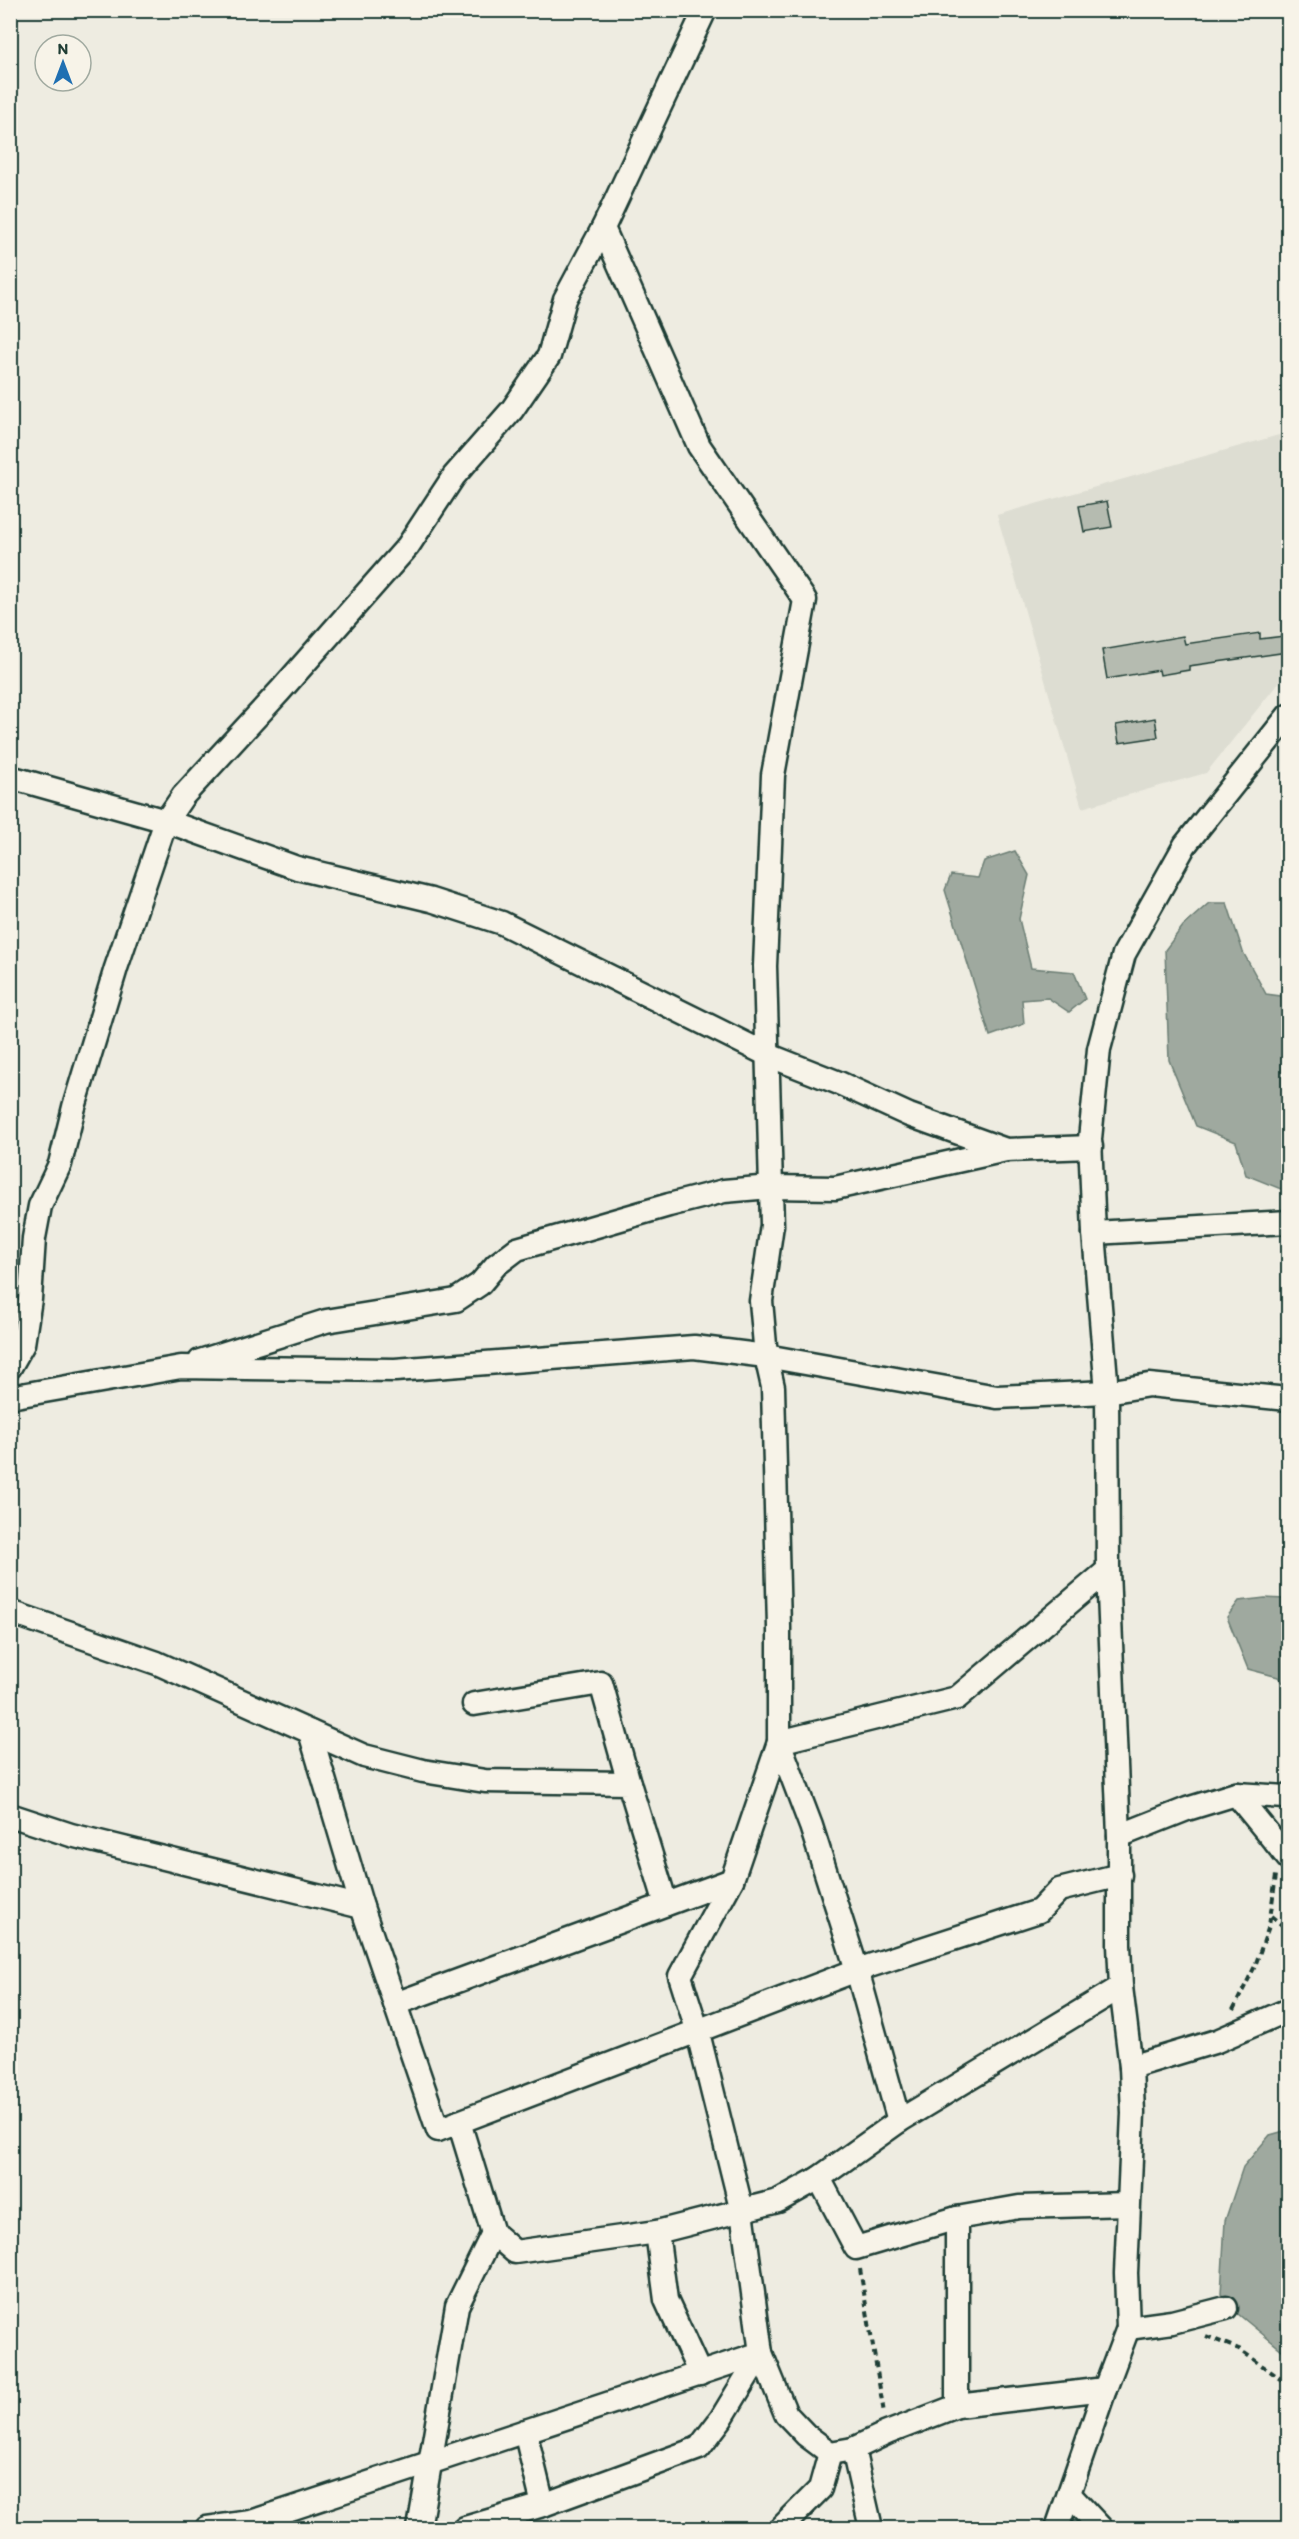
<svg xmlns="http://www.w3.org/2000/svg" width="1299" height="2539" viewBox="0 0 1299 2539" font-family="Itim,sans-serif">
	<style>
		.built { fill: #ddddd2 }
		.water { fill: #9fa99f; stroke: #6c7e74; stroke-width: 1.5 }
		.building { fill: #b5bbb0; stroke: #1f3d34; stroke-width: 1.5 }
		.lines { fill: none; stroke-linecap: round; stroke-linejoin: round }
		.minor-casing { stroke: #1f3d34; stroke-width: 27 }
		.path { stroke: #1f3d34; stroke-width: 4; stroke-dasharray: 6 4.5; stroke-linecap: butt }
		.minor { stroke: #f7f3e8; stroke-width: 22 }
	</style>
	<rect width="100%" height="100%" fill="#eeece1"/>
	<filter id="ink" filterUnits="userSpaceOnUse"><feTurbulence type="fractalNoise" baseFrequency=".0167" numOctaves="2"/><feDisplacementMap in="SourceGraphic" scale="12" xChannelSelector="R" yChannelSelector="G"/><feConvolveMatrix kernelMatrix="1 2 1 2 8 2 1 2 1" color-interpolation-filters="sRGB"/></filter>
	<g filter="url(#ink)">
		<path class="built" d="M1286 433 1288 442V671L1206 773 1082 808 997 515Z"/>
		<g class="water">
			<path d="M1015 851 1029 875 1019 919 1031 968 1074 972 1085 999 1069 1012 1048 998 1022 1000 1024 1024 990 1036 945 890 951 875 978 878 984 861Z"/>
			<path d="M1209 903H1227L1243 952 1266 994 1288 997V1189H1281L1246 1175 1236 1142 1196 1126 1169 1060 1165 950 1183 926Z"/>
			<path d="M1265 1598 1284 1599 1288 1625V1688L1278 1677 1248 1669 1227 1617 1239 1601Z"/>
			<path d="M1288 2130V2355L1238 2314 1221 2294 1225 2221 1243 2167 1270 2135Z"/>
		</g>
		<g class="building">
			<path d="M1107 501 1112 527 1084 532 1079 506Z"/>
			<path d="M1260 633V639L1284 636 1287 652 1189 666V670L1160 675 1159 670 1107 679 1102 650 1183 636 1185 644Z"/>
			<path d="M1155 718 1158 737 1119 743 1116 725Z"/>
		</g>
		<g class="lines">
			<g class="minor-casing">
				<g id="minor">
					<path d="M705 10 603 228 699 446 805 600 773 775 765 966 772 1225 761 1301 766 1356 773 1387 779 1627V1742L811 1826 857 1970 899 2121"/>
					<path d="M10 777 166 821 297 868 431 900 502 923 768 1055 839 1083 909 1115 1006 1150 1091 1147"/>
					<path d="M1094 1233 1288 1222"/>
					<path d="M200 1361 326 1321 456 1300 480 1284 496 1265 517 1249 669 1205 724 1191 771 1187 835 1188 1006 1150"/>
					<path d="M10 1367 23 1344 30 1299 34 1238 40 1206 60 1164 74 1107 116 968 166 821 183 796 280 691 408 546 454 476 512 410 549 356 565 299 603 228"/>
					<path d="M10 1397 181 1367 395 1370 694 1347 766 1356 997 1397 1107 1392 1149 1385 1288 1399"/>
					<path d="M1108 1570 957 1698 779 1742 732 1880 680 1976 697 2029 742 2211 761 2353 786 2414 806 2435 830 2453 853 2449 887 2433 957 2406V2218L1019 2207 1128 2204"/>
					<path d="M10 1612 157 1663 364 1756 423 1771 485 1781 629 1783 666 1904"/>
					<path d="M474 1704 601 1683 629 1783"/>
					<path d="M310 1732 362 1907 438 2130 857 1970 1039 1911 1059 1890 1120 1875"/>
					<path d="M1236 1794 1286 1797 1288 1795"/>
					<path d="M10 1815 71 1835 362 1907"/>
					<path d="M1119 1836 1187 1809 1236 1794 1288 1858"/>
					<path d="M395 2004 732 1880"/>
					<path d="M1131 2067 1217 2041 1288 2010"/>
					<path d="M459 2122 493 2233 515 2252 657 2232 778 2201 819 2178 899 2121 1121 1987"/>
					<path d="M819 2178 856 2248 957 2218"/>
					<path d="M657 2232 666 2300 700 2374"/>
					<path d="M1128 2328 1172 2322 1226 2308"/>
					<path d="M957 2406 1105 2389"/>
					<path d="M525 2431 543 2505"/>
					<path d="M853 2449 871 2528"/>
					<path d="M1070 2495 1101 2528"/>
					<path d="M207 2528 251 2522 761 2353"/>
					<path d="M419 2528 457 2306 493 2233"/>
					<path d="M465 2528 543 2505 699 2448 721 2419 761 2353"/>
					<path d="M781 2528 820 2489 830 2453"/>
					<path d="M1057 2528 1105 2389 1128 2328 1126 2273 1133 2113 1131 2067 1121 1987 1119 1945V1836L1108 1570 1107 1392 1094 1233 1090 1139 1099 1049 1124 954 1185 845 1288 716"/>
				</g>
			</g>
			<g class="path">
				<path d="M1271 1916 1288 1930"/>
				<path d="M1233 2010 1255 1966 1269 1926 1276 1875"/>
				<path d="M860 2269 884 2413"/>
				<path d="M1206 2336 1239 2349 1288 2384"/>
			</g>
			<use href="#minor" class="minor"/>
		</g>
	</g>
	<rect width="1299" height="2539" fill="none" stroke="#f7f3e8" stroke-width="36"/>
	<rect x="18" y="18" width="1263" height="2503" fill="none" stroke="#1f3d34" stroke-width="2" filter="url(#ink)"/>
	<g transform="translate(63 63)"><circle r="28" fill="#f7f3e8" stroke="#a1aaa0" stroke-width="1.5"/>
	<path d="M0-4.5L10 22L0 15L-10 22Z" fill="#1f6fb2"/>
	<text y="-9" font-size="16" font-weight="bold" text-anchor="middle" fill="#1f3d34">N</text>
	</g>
</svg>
